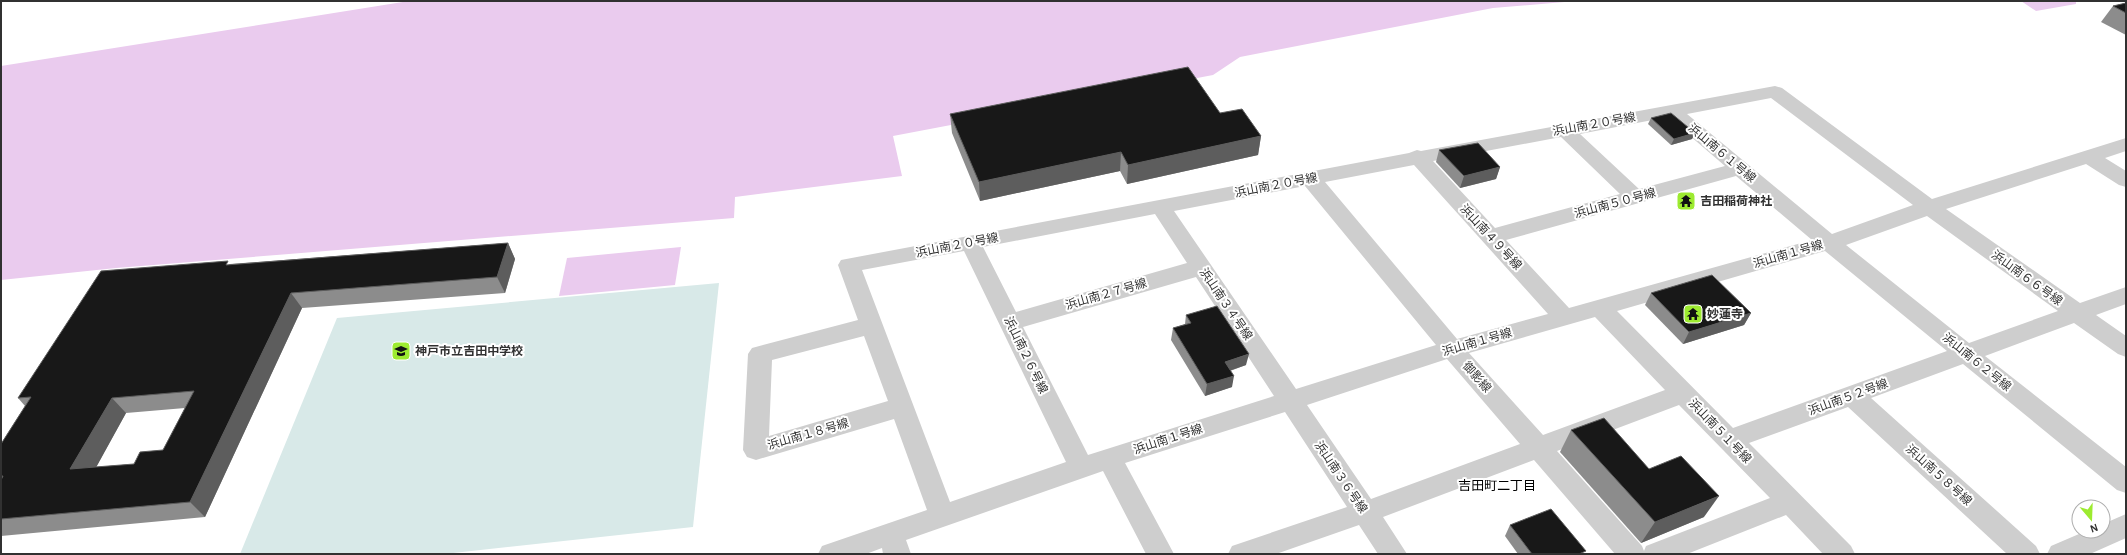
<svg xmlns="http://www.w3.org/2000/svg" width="2127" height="555" viewBox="0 0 2127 555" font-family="'Alegreya Sans','Noto Sans JP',sans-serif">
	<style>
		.green { fill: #d8e9e8 }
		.water { fill: #eacbee }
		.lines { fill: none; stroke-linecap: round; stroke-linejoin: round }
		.minor { fill: #cecece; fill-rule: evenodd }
		.wall { fill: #8c8c8c; fill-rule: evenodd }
		.shaded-wall { fill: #5d5d5d }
		.building { fill: #181818; stroke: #5d5d5d; fill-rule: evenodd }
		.labels { text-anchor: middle; stroke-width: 4; stroke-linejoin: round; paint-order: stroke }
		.street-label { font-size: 12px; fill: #313131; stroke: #fff }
		.poi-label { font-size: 12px; font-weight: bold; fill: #313131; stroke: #fff; text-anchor: start }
		.neighbourhood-label { font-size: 13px; fill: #000; stroke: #fff }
	</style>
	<rect width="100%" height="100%" fill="#fff"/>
	<path class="green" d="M719 283 693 527 444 554H240L337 318Z"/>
	<g class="water">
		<path d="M409 1H1576L1493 8 1240 57 1213 75 893 136 902 176 735 197 734 218 116 268 1 280V66Z"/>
		<path d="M2021 1H2076V4L2036 11Z"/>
		<path d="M681 247 675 285 559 296 567 258Z"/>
	</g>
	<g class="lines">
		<g class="minor">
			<path d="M1775 86 1782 88 1932 199 2126 138V151L2105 158 2126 171V187L2119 185 2086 164 1946 209 2080 303 2126 287V304L2096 315 2126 336V357L2118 354 2074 323 1985 356 2126 467V493L2117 490 1963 364 1871 398 2036 546 2040 554H2007L1848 407 1749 443 1851 546 1855 554H1823L1786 515 1687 554H1615L1534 460 1383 517 1407 554H1378L1359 525 1276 554H1228L1232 546 1347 507 1285 412 1125 463 1174 554H1146L1103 471 906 540 911 554H883L882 548 866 554H818L822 546 927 510 894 419 756 460 747 457 743 450 748 354 752 348 858 320 838 265 841 260 1409 153 1417 150 1421 151ZM1771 98 1913 205 1832 234 1687 114ZM1668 117 1725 166 1639 189 1580 134ZM1561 137 1620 194 1495 228 1433 161ZM1414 165 1548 314 1457 339 1325 182ZM1736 176 1812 240 1569 308 1506 240ZM1305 186 1436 345 1296 389 1174 211ZM1155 214 1187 263 1016 312 983 247ZM1927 216 2058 311 1969 343 1846 245ZM964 251 1066 462 950 502 862 270ZM1825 251 1947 351 1733 428 1617 311ZM1196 277 1274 396 1088 455 1023 327ZM1595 317 1665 390 1543 435 1469 353ZM864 336 888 401 769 436 772 360ZM1447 359 1520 444 1371 499 1307 405ZM1679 405 1770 498 1646 546 1644 551 1642 546 1557 451Z"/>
			<path d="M2126 514V538L2090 554H2047L2051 546 2086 531H2103V524Z"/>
		</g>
	</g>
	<g class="wall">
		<path d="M2126 3V35L2101 22 2113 6Z"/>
		<path d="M1220 113 1261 136 1258 155 1127 184 1120 171 980 201 952 133 950 114Z"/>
		<path d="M1651 118 1695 133 1692 139 1671 145 1648 124Z"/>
		<path d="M1439 150 1500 167 1496 179 1460 188 1436 162Z"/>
		<path d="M508 243 515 259 505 293 302 308 205 517 1 536V444L25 406 18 398 230 264ZM185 408 163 450 134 464 96 467 126 413Z"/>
		<path d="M1651 293 1751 313 1744 325 1683 344 1645 305Z"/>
		<path d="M1186 315 1246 365 1230 371 1232 387 1205 396 1171 340 1173 328 1185 324Z"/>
		<path d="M1571 430 1649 469 1704 517 1641 543 1560 452Z"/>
		<path d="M1510 525 1584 554H1518L1505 536Z"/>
	</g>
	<g class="shaded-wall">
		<path d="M1695 133 1692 139 1671 145 1674 139Z"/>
		<path d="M1261 136 1258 155 1127 184 1128 165Z"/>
		<path d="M1121 152 1120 171 980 201 979 182Z"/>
		<path d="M1500 167 1496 179 1460 188 1464 176Z"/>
		<path d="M508 243 515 259 505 293 497 277Z"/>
		<path d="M291 293 302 308 205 517 190 502Z"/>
		<path d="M1751 313 1744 325 1683 344 1689 332Z"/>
		<path d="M1249 354 1246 365 1223 373 1225 362Z"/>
		<path d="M1234 376 1232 387 1205 396 1207 384Z"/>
		<path d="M112 398 126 413 87 484 70 469Z"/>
		<path d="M1719 496 1704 517 1641 543 1655 522Z"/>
	</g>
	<g class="building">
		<path d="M2126 3V13L2113 6Z"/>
		<path d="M1188 67 1220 113 1242 109 1261 136 1128 165 1121 152 979 182 950 114Z"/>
		<path d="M1671 113 1695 133 1674 139 1651 118Z"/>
		<path d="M1478 143 1500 167 1464 176 1439 150Z"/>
		<path d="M508 243 497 277 291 293 190 502 1 519V480L3 476H1V444L31 397 18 398 101 271 228 261 226 265ZM194 391 163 450 140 452 134 464 70 469 112 398Z"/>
		<path d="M1712 275 1751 313 1689 332 1651 293Z"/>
		<path d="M1217 306 1249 354 1225 362 1234 376 1207 384 1173 328 1191 323 1186 315Z"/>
		<path d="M1604 418 1649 469 1681 456 1719 496 1655 522 1571 430Z"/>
		<path d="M1551 509 1586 551 1579 554H1532L1510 525Z"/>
	</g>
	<defs>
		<g id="temple-square" transform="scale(1)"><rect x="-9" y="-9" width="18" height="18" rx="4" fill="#9deb30" stroke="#fff"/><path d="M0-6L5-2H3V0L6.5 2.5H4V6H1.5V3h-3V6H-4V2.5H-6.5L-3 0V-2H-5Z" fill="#111"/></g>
		<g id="school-square" transform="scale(1)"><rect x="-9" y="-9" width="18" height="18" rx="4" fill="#9deb30" stroke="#fff"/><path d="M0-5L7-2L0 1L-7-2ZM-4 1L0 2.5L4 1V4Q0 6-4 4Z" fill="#111"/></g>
	</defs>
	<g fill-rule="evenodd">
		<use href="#temple-square" x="1686" y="201"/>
		<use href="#temple-square" x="1693" y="314"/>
		<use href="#school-square" x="401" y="351"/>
	</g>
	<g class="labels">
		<g class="street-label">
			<text transform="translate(1594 124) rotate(-10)" y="4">浜山南２０号線</text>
			<text transform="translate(1722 153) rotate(40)" y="4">浜山南６１号線</text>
			<text transform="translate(1276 185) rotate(-11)" y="4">浜山南２０号線</text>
			<text transform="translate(1615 203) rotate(-15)" y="4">浜山南５０号線</text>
			<text transform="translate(1491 237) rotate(47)" y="4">浜山南４９号線</text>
			<text transform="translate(957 245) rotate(-11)" y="4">浜山南２０号線</text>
			<text transform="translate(1788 254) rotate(-16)" y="4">浜山南１号線</text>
			<text transform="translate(2027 278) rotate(36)" y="4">浜山南６６号線</text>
			<text transform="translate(1106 294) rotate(-16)" y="4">浜山南２７号線</text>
			<text transform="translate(1226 304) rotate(56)" y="4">浜山南３４号線</text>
			<text transform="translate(1477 342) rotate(-16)" y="4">浜山南１号線</text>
			<text transform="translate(1026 355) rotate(64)" y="4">浜山南２６号線</text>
			<text transform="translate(1977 362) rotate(39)" y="4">浜山南６２号線</text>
			<text transform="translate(1477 377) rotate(48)" y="4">御影線</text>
			<text transform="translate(1848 397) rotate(-20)" y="4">浜山南５２号線</text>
			<text transform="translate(1720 431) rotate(46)" y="4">浜山南５１号線</text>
			<text transform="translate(808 434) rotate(-16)" y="4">浜山南１８号線</text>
			<text transform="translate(1168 439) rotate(-18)" y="4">浜山南１号線</text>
			<text transform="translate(1939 475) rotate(42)" y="4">浜山南５８号線</text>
			<text transform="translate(1341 477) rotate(56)" y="4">浜山南３６号線</text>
		</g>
		<g class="poi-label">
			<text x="1700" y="205">吉田稲荷神社</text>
			<text x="1707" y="318">妙蓮寺</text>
			<text x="415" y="355">神戸市立吉田中学校</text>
		</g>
		<g class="neighbourhood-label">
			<text x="1497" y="490">吉田町二丁目</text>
		</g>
	</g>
	<rect width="2127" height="555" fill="none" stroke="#313131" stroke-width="4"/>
	<g transform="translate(2091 519) rotate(161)"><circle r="19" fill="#ffffff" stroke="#adadad"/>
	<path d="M0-3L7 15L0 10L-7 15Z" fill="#9deb30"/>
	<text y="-6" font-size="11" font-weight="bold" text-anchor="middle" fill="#313131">N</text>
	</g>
</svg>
